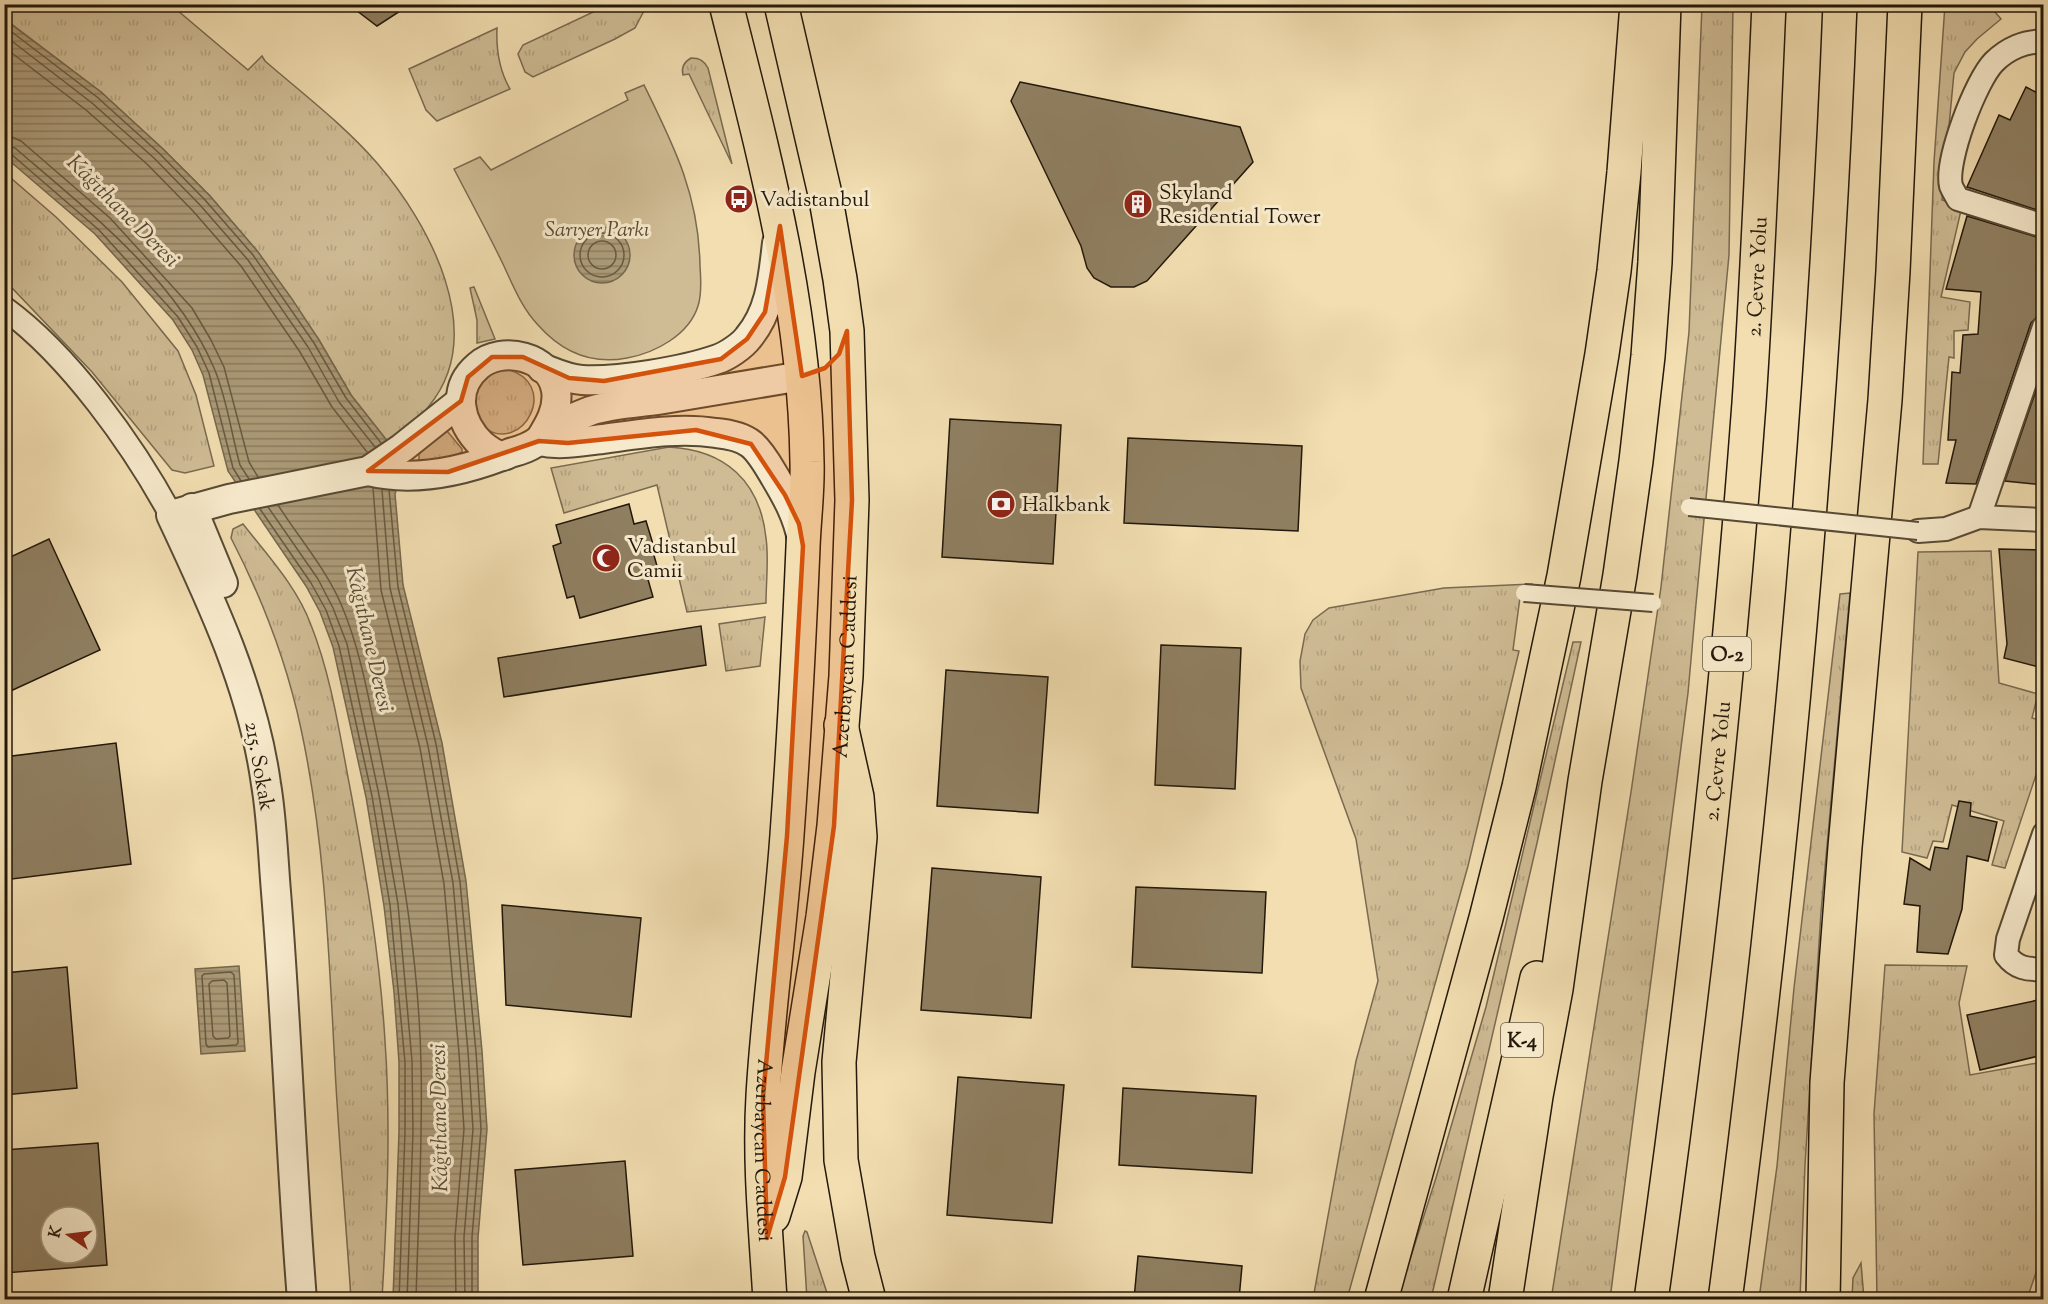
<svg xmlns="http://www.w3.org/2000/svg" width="2048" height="1304" viewBox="0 0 2048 1304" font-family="'Sorts Mill Goudy',serif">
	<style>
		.grass { fill: url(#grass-tufts); stroke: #796a50; stroke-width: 1.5 }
		.park { fill: #cfbc95; stroke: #796a50; stroke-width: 1.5 }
		.water { fill: url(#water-rules); stroke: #75674c; stroke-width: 1.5 }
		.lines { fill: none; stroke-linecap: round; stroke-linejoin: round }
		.shore { stroke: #685a41; stroke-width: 1.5 }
		.building { fill: #8f7f61; stroke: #23180a; stroke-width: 1.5; fill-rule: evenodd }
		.minor-casing { stroke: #574a34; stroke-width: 26 }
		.tertiary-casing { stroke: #574a34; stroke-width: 32 }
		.primary-casing { stroke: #23180a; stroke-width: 36 }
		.motorway-casing { stroke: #23180a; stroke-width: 36 }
		.minor { stroke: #f7eacc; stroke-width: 22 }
		.tertiary { stroke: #f7eacc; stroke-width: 28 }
		.primary { stroke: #f2deb1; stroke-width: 33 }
		.motorway { stroke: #f2deb1; stroke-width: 33 }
		.pedestrian-bridge-casing { stroke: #574a34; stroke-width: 20; stroke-linecap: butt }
		.pedestrian-bridge { stroke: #f7eacc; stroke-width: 16 }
		.marked { fill: #d4520c; fill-opacity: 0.2; stroke: #d4520c; stroke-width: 4.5; stroke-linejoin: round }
		.labels { text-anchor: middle; stroke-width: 6; stroke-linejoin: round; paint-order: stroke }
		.shield { fill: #f7eacc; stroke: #635744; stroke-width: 1.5 }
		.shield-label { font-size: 20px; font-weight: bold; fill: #23180a }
		.poi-label { font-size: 21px; fill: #23180a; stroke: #f7eacc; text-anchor: start }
		.park-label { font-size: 21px; font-style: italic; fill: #574934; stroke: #f7eacc }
		.street-label { font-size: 21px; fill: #23180a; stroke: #f7eacc }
		.water-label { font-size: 22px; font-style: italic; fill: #5a4c36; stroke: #f7eacc }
	</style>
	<defs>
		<pattern id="grass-tufts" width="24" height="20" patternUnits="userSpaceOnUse" patternTransform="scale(1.5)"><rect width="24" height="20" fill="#cfbc95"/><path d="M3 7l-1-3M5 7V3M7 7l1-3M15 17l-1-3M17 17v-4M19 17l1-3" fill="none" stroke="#b1a17f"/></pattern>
		<pattern id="water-rules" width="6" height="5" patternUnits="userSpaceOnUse" patternTransform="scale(1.5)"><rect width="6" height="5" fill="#ac9b78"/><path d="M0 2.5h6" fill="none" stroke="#8c7d61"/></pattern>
	</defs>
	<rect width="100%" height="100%" fill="#f2deb1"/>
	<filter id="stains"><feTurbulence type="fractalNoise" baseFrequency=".00333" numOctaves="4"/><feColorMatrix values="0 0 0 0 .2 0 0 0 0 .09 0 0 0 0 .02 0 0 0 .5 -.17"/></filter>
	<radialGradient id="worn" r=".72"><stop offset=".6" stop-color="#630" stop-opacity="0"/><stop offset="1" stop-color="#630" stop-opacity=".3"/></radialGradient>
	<g class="grass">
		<path d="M610 4 647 5 635 28 615 39 533 77 525 72 518 54 523 45Z"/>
		<path d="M4 5H171L248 70 262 56 265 61C303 94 344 125 377 163 429 223 489 333 429 406 423 413 418 422 411 427 404 433 396 437 388 442L351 395 319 340 258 252 210 196 163 149 101 92 5 19Z"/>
		<path d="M1702 5H1733L1729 255 1696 604 1688 693 1610 1299 1551 1300 1631 792 1661 587 1689 332Z"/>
		<path d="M1945 5H1989L2001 19 1977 39 1965 52 1954 73 1942 200 1962 206 1941 297 1970 302 1968 330 1954 331V358L1949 357 1938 464H1923L1934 162Z"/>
		<path d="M497 28C496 50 499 70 510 89L437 121 426 110 409 69Z"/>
		<path d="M691 58C700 58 704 61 708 68L732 164 689 74 683 75C681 67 684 62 691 58Z"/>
		<path d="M5 173 56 217 122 282 178 351 196 395 214 466 185 473 172 470 92 372 13 289 5 286Z"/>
		<path d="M474 287 495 339 477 343V320L470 288Z"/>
		<path d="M502 368C565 380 522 459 482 426 476 422 476 416 474 410 473 405 470 397 470 392 472 379 492 373 502 368Z"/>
		<path d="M442 429 447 431 462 449V452C451 459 431 462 419 460V454Z"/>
		<path d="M669 447C725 450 760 481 766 538 769 559 766 581 766 603L687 612 657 485 564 513 551 468Z"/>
		<path d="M243 524C268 556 297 587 311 625 332 678 340 737 351 793 366 875 380 957 385 1041 391 1126 387 1214 382 1299H351C346 1222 339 1145 335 1068 329 955 325 840 301 729 287 663 262 598 231 538L233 529Z"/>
		<path d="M1991 551 1999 683 2038 694 2032 718 2043 721V754L2005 868 1992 865 2004 821 1952 805 1943 842 1933 841 1927 858 1902 852 1918 552Z"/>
		<path d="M1532 584 1531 589 1521 590 1513 650 1519 651 1468 866 1347 1299H1313L1356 1061 1378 981 1356 839 1301 688 1300 661 1305 634 1313 620 1329 608 1444 588Z"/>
		<path d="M1850 593 1821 912 1805 1165 1800 1299H1759L1777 1166 1794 988 1840 594Z"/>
		<path d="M765 617 760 666 726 671 719 624Z"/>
		<path d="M1573 642H1581L1537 843 1431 1299 1397 1300 1436 1178 1486 1007Z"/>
		<path d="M1885 965 1967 966 1959 1003 1970 1075 2043 1062V1252L2027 1299H1877L1874 1114Z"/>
		<path d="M805 1231 807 1232 829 1299H807L803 1236Z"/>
		<path d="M1861 1263 1864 1299H1852L1853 1278Z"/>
	</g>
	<path class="park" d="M644 85C674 146 699 195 700 266 701 279 702 294 698 306 689 335 655 353 627 358 591 365 562 352 538 325 521 307 513 285 502 262 487 231 470 200 454 169L480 157 491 170 628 100 625 93Z"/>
	<g class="water">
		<path d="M4 19 101 92 163 149 210 196 258 252 292 299 319 340 351 395 388 442 402 470 395 494 403 585 442 743 466 881 482 1051 487 1129 478 1238V1299H393L399 1132V1062L394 992 384 906 366 797 333 647 320 612 306 586 228 471 203 375 192 350 173 320 95 234 5 157Z"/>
		<circle cx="602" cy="255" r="28"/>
		<path d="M239 966 245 1051 201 1054 195 969Z"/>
	</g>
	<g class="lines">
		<g class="shore">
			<path d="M4 26 97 97 159 153 205 200 253 255 314 343 346 398 381 443"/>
			<path d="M4 35 92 103 154 158 200 205 248 260 308 347 339 402 375 447"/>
			<path d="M4 47 86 110 148 165 193 211 241 266 300 352 332 407 367 452"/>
			<path d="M4 136 12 137 21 141 110 218 192 308 211 340 224 367 249 462 258 477"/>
			<path d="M4 145 15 148C86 209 177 280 214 368 227 398 231 433 240 465L249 479"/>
			<path d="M4 153 11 154 99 230 178 317 197 347 209 373 233 468 241 481"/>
			<circle cx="602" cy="255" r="22"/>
			<circle cx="602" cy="255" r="14"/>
			<path d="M373 488 381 590 420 748 444 884 459 1053 464 1129 455 1237 456 1300"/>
			<path d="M382 490 390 588 428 746 453 883 468 1052 473 1129 464 1237 465 1300"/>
			<path d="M389 490 398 587 436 744 460 882 476 1052 481 1129 472 1237V1300"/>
			<path d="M278 505C299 538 326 569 341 604 362 653 370 707 381 758 401 857 419 962 421 1064 423 1142 418 1221 416 1300"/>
			<path d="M268 507 318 579 333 608 347 644 379 795 398 904 412 1061 413 1132 407 1300"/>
			<path d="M260 509 311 583 326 610 339 646 372 796 390 905 405 1062V1132L399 1300"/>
			<path d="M231 972 234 975 238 1043 236 1045 208 1047 206 1044 202 976 204 974Z"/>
			<path d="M224 980 227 983 230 1036 228 1038 216 1039 213 1036 209 984 212 981Z"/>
		</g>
	</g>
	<g class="building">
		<path d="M348 4H411L377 26Z"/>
		<path d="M1020 82 1240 127 1253 162 1147 281 1134 287H1111L1094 278 1087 268 1081 246 1011 101Z"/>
		<path d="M2026 87 2043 96V212L1967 187 1999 115 2010 120Z"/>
		<path d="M1967 216 2043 239V303L2039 315 2031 323 1976 484 1946 483 1956 440H1948L1952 372 1960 373 1963 335 1978 334 1981 292 1946 289Z"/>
		<path d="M2043 370V485L2005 481Z"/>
		<path d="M950 419 1061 425 1053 564 942 557Z"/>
		<path d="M1128 438 1302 446 1298 531 1124 523Z"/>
		<path d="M629 504 634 524 646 521 653 544 651 545 659 573 647 576 653 597 580 618 574 596 567 598 553 546 561 543 556 525Z"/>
		<path d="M49 539 100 650 4 694V560Z"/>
		<path d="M1999 549 2043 550V668L2004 658 2007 644Z"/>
		<path d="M701 626 706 665 504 697 498 658Z"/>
		<path d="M1161 645 1241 648 1235 789 1155 785Z"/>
		<path d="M946 670 1048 677 1038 813 937 806Z"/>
		<path d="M116 743 131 864 4 880V757Z"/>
		<path d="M1959 801 1971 803 1970 816 1997 822 1988 861 1967 856 1962 909 1948 954 1917 952 1920 906 1904 904 1910 858 1930 870 1935 847 1948 849Z"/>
		<path d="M932 868 1041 877 1031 1018 921 1010Z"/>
		<path d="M1136 887 1266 892 1262 973 1132 967Z"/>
		<path d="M502 905 641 918 631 1017 506 1005Z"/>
		<path d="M67 967 77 1088 4 1095V973Z"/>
		<path d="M2043 999V1055L1980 1070 1967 1015Z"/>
		<path d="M958 1077 1064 1085 1052 1223 947 1215Z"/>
		<path d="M1123 1088 1256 1096 1252 1173 1119 1165Z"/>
		<path d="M98 1143 107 1265 4 1273V1150ZM51 1217H87V1253H51Z"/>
		<path d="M625 1161 633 1256 523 1265 515 1170Z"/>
		<path d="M1138 1256 1242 1266 1239 1299H1134Z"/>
	</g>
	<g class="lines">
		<g class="minor-casing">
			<g id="minor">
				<path d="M2044 42C2026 40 2007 49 1994 62 1976 80 1945 161 1951 186 1953 191 1956 195 1958 199L2044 226"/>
				<path d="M4 308C69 355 133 445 171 515"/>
				<path d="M1979 517 2044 327"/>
				<path d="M1918 531 1946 529 1979 517 2044 520"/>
				<path d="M2044 834 2008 939 2006 955C2016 968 2027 970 2044 969"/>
			</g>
		</g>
		<g class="tertiary-casing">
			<g id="tertiary">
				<path d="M542 368C555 373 568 379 582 380 617 382 684 371 718 359 727 356 742 346 748 338 771 311 773 277 777 243"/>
				<path d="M539 441C549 425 559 409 556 390 550 356 502 345 478 366 451 389 459 423 482 445 487 449 495 455 502 456 505 456 508 454 510 453 521 450 531 447 539 440 545 436 551 430 557 426 567 420 580 415 590 411 611 404 636 403 658 400 706 392 754 384 802 376"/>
				<path d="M539 441C560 446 582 441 603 439 640 434 679 427 716 433 727 434 742 437 751 444 761 452 769 467 775 477 787 497 798 517 802 540"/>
				<path d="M368 471C412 482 460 472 502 456"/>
				<path d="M192 508 223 583"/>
				<path d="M302 1300C291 1164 287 1028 276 892 273 856 272 819 266 784 253 689 211 600 171 515L229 499 368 471 402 448 461 401"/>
			</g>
		</g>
		<g class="primary-casing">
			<g id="primary">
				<path id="s1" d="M726 4C764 155 805 306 807 462 808 490 804 519 803 547 799 643 794 739 787 835 781 922 768 1009 763 1096 759 1164 766 1232 770 1300"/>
				<path id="s2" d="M773 1216 785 1177 798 1072 823 917 834 826 846 676 852 500 847 331 840 279 825 194 781 4"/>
			</g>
		</g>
		<g class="motorway-casing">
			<g id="motorway">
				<path d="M841 725 857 797 860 837 839 1062 841 1160 858 1257 869 1300"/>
				<path d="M1381 1300 1486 918 1519 787 1564 576 1602 354 1614 271 1624 172 1637 4"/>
				<path d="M1464 1300 1537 978"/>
				<path d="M1505 1300 1536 1096 1556 989 1585 781 1620 575 1636 461 1648 356 1655 262 1664 4"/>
				<path id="s3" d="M1651 1300C1693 1002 1727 703 1749 403 1758 270 1763 137 1769 4"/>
				<path d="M1725 1300C1782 870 1823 438 1840 4"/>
				<path d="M1823 1300 1827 1083 1845 847 1885 400 1893 271 1905 4"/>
			</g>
		</g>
		<use href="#minor" class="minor"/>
		<use href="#tertiary" class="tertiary"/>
		<use href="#primary" class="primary"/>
		<use href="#motorway" class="motorway"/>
		<g class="pedestrian-bridge-casing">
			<g id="pedestrian-bridge">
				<path d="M1689 507 1918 531"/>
				<path d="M1524 593 1653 603"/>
			</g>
		</g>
		<use href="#pedestrian-bridge" class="pedestrian-bridge"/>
	</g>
	<path class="marked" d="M780 226 802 376 825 368 839 354 847 331 852 500 834 826 785 1177 767 1238 763 1097 787 836 803 546 799 524 785 495 751 444 696 430 568 443 539 441 448 472 368 471 461 401 468 377 492 357H523L569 378 604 381 721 359 747 339 765 312Z"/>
	<defs>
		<g id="bus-disc" transform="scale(1.5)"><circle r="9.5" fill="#8f2418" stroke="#f7eacc"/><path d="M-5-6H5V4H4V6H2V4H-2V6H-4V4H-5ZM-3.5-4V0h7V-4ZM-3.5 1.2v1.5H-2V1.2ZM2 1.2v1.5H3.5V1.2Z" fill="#fff"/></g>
		<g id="building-disc" transform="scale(1.5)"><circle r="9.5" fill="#8f2418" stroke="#f7eacc"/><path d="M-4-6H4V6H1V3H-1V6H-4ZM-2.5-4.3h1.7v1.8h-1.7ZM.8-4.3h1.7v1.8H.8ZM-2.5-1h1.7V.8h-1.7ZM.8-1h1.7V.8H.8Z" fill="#fff"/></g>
		<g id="bank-disc" transform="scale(1.5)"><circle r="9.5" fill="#8f2418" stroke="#f7eacc"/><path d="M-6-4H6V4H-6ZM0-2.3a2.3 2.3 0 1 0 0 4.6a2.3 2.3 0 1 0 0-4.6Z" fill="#fff"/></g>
		<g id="mosque-disc" transform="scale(1.5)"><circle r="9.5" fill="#8f2418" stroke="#f7eacc"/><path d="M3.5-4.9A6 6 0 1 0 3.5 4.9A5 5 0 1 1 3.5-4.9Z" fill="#fff"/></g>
	</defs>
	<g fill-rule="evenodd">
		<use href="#bus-disc" x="739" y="199"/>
		<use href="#building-disc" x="1138" y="204"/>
		<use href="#bank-disc" x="1001" y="504"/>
		<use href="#mosque-disc" x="606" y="558"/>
	</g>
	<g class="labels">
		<g class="shield">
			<rect x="1703" y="637" width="48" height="34" rx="4.5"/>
			<rect x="1501" y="1023" width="42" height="34" rx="4.5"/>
		</g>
		<g class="shield-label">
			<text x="1727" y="661">O-2</text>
			<text x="1522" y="1047">K-4</text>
		</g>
		<g class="poi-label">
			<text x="1159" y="199">Skyland<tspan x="1159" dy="24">Residential Tower</tspan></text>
			<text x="760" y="206">Vadistanbul</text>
			<text x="1022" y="511">Halkbank</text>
			<text x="627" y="553">Vadistanbul<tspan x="627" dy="24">Camii</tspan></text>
		</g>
		<g class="park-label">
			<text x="597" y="236">Sarıyer Parkı</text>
		</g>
		<g class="street-label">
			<text dy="7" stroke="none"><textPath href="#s3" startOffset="1029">2. Çevre Yolu</textPath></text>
			<text dy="7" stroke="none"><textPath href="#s2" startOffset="555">Azerbaycan Caddesi</textPath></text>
			<text dy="7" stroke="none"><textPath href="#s3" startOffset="543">2. Çevre Yolu</textPath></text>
			<text transform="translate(260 766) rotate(80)" y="7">215. Sokak</text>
			<text dy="7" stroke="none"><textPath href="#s1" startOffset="1156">Azerbaycan Caddesi</textPath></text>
		</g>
		<g class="water-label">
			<text transform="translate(124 210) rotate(45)" y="8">Kâğıthane Deresi</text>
			<text transform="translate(371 639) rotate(77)" y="8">Kâğıthane Deresi</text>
			<text transform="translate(438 1118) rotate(-91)" y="8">Kâğıthane Deresi</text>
		</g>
	</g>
	<rect width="2048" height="1304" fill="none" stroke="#f2deb1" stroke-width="24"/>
	<rect x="6" y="6" width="2036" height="1292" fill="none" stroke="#23180a" stroke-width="3"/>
	<rect x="12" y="12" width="2024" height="1280" fill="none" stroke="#23180a" stroke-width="1.5"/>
	<g transform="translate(69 1235) rotate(284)"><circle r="28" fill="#f7eacc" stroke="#a2967e" stroke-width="1.5"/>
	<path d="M0-4.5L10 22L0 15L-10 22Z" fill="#8f2418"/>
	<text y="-9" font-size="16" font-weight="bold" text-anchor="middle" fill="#23180a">K</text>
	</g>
	<rect width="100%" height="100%" filter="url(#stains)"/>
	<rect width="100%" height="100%" fill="url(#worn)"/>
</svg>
